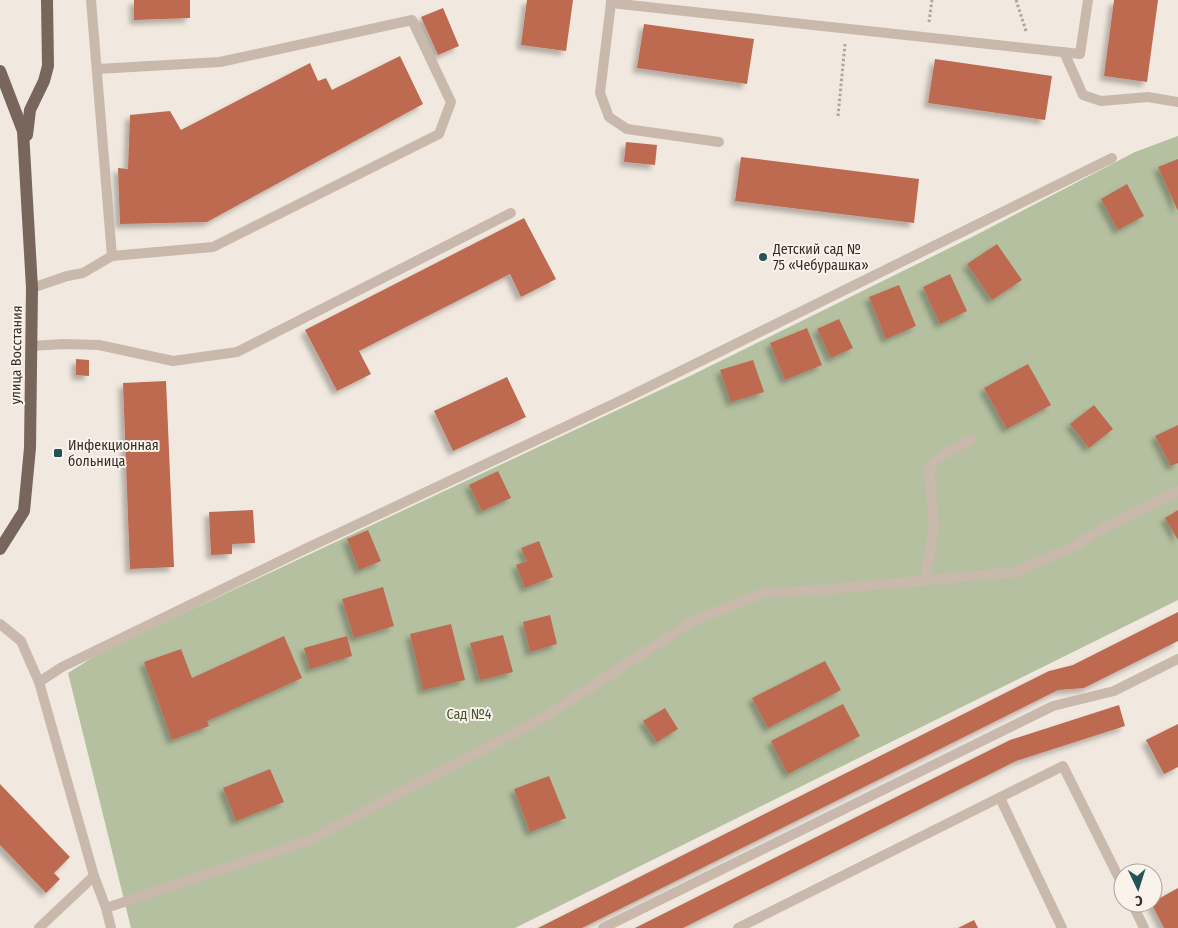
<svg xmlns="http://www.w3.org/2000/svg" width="1178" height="928" viewBox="0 0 1178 928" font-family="'Fira Sans Condensed',sans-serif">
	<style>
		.green { fill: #b5c0a0 }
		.building { fill: #be6a51; filter: url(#shadow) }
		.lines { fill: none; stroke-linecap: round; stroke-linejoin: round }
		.path { stroke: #b5a396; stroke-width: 3; stroke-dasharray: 2.5 2.5; stroke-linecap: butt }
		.lane { stroke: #c9b9ac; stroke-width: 10 }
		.primary { stroke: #78655c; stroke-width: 12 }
		.poi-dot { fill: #225356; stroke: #f9f3eb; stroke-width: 2 }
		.labels { text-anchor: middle; stroke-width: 4; stroke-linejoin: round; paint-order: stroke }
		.poi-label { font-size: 14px; fill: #372e2a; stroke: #f9f3eb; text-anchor: start }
		.street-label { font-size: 14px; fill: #372e2a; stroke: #f9f3eb }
		.park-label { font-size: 14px; fill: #475430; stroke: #f9f3eb }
	</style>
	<defs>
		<filter id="shadow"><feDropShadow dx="-4.5" dy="4.5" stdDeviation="2.5" flood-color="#0004"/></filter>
	</defs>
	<rect width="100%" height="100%" fill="#f1e9df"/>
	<path class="green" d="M1178 136V600L515 928H131L68 673 103 651 690 376 976 235 1135 152Z"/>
	<g class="building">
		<path d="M134 0H190V18L134 20Z"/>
		<path d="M527 0H573L566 51 521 45Z"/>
		<path d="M1114 0H1158L1147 82 1104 76Z"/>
		<path d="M443 8 459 46 438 55 421 17Z"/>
		<path d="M644 24 754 39 747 84 637 68Z"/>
		<path d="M400 56 423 104 207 222 120 224 118 168 128 169 130 115 170 111 181 130 310 63 318 81 326 78 332 90Z"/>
		<path d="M935 59 1052 76 1045 120 928 103Z"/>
		<path d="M626 142 657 145 655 165 624 162Z"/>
		<path d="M741 157 919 179 914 223 735 201Z"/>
		<path d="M1178 159V211L1158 167Z"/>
		<path d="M1127 184 1144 216 1118 230 1101 199Z"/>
		<path d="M524 218 556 279 521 297 510 274 359 351 371 374 337 391 305 330Z"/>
		<path d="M997 244 1022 280 992 300 967 264Z"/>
		<path d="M950 274 967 311 940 324 923 287Z"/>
		<path d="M899 285 916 326 886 339 869 297Z"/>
		<path d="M839 319 853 348 831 358 817 329Z"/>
		<path d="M807 328 822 365 785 380 770 343Z"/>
		<path d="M76 359 89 360V376L76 375Z"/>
		<path d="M753 360 764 392 731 402 720 370Z"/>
		<path d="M1028 364 1051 405 1007 429 984 388Z"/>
		<path d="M507 377 526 417 453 451 434 411Z"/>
		<path d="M166 381 174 567 130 569 123 383Z"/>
		<path d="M1094 405 1113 429 1089 448 1070 424Z"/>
		<path d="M1178 425V463L1171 466 1155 436Z"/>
		<path d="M498 471 511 498 482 511 469 485Z"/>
		<path d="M253 510 255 543 232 544V554L211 555 209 512Z"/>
		<path d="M1178 510V540L1165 518Z"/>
		<path d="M368 530 381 561 359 570 347 539Z"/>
		<path d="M539 541 553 577 525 588 516 565 527 561 521 548Z"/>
		<path d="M383 587 394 626 354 638 342 599Z"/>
		<path d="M1178 612V641L1084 688 1058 690 582 928H538L1049 671 1073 665Z"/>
		<path d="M550 615 557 644 530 652 523 622Z"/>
		<path d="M451 624 465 680 423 690 410 634Z"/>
		<path d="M503 635 513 672 480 680 470 643Z"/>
		<path d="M284 636 302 678 207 721 209 726 172 740 144 662 181 649 192 678Z"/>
		<path d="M347 636 352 656 310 669 304 648Z"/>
		<path d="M825 661 841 690 768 728 752 698Z"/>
		<path d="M843 704 860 736 788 774 771 741Z"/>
		<path d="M1119 705 1125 726 1016 761 683 928H635L1010 740Z"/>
		<path d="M665 708 678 729 657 742 643 721Z"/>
		<path d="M1178 724V767L1164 774 1146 740Z"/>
		<path d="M270 769 284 802 236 821 223 788Z"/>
		<path d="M549 776 566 818 530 832 514 789Z"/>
		<path d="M0 784 70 857 54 873 60 879 46 893 0 845Z"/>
		<path d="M1178 888V928H1164L1151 903Z"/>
		<path d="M974 920 978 928H958Z"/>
	</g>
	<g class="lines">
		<g class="path">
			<path d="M1016 0 1026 31"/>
			<path d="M929 22 932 0"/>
			<path d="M838 116 845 44"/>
		</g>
		<g class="lane">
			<path d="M91 0 112 256"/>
			<path d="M611 0V3L1080 54 1088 0"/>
			<path d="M611 3 600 93 609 117 627 129 719 142"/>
			<path d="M1064 52 1083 95 1101 101 1148 97 1178 102"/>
			<path d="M32 288 67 276 83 273 112 256 213 247 439 134 451 102 412 20 220 62 97 69"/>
			<path d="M31 346 64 344 99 345 173 361 237 352 511 213"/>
			<path d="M925 581 934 527 929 467 938 458 972 439"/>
			<path d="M0 624 21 641 39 682 94 876 106 908 111 928"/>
			<path d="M39 682 62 667 305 549 624 399 1112 158"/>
			<path d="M1000 798 1062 928"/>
			<path d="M1132 903 1144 928"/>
			<path d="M106 908 308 841 543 718 693 621 764 593 821 590 1015 572 1073 547 1106 527 1178 491"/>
			<path d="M39 928 94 876"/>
			<path d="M603 928 1053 706 1114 691 1178 659"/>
			<path d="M738 928 1063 766 1123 886"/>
		</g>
		<g class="primary">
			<path d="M0 71 23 131 32 288 30 448 24 511 0 549"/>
			<path d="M27 135 30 110 44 81 48 66 47 0"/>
		</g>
	</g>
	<g class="poi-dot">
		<circle cx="763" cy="257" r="5"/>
		<rect x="53" y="448" width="10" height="10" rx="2.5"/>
	</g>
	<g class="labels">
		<g class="poi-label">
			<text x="773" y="254">Детский сад №<tspan x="773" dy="16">75 «Чебурашка»</tspan></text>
			<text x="68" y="450">Инфекционная<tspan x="68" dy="16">больница</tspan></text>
		</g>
		<g class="street-label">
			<text transform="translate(16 355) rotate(-89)" y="5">улица Восстания</text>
		</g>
		<g class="park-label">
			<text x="469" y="719">Сад №4</text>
		</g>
	</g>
	<g transform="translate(1138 888) rotate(176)"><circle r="24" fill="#f9f3eb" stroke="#aba49e"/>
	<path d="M0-4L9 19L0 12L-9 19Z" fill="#225356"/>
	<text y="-8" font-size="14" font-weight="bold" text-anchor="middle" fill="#372e2a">С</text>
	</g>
</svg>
